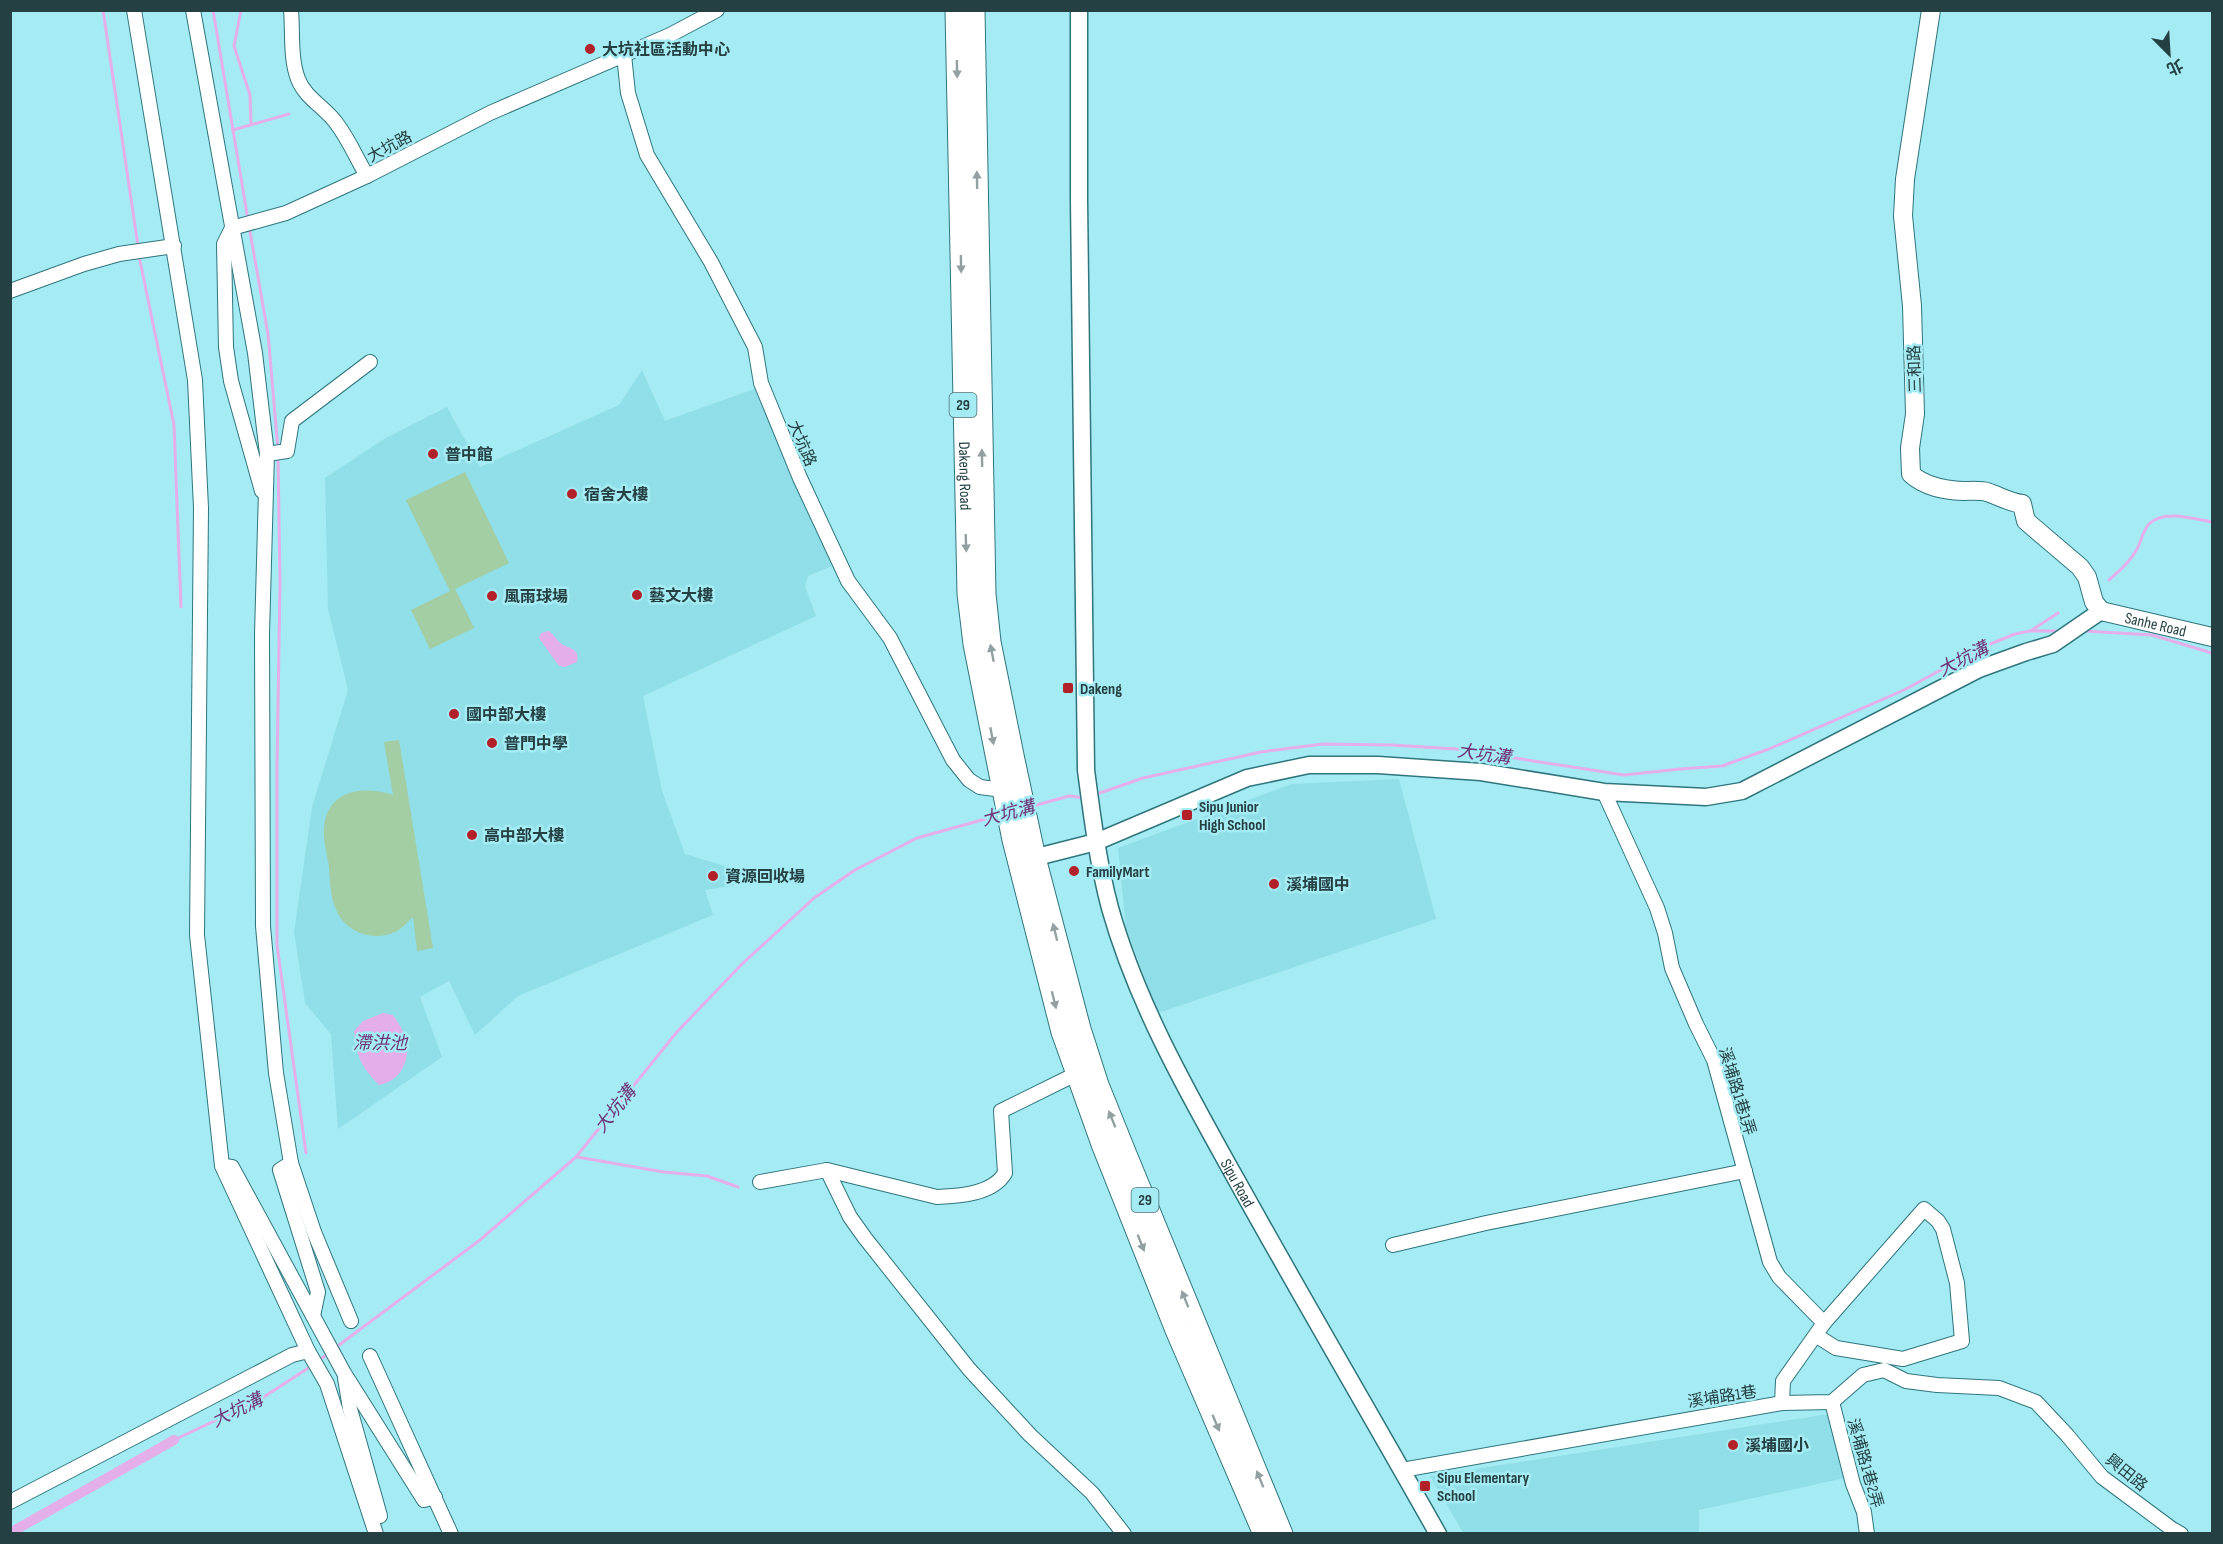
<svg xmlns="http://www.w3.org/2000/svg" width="2223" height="1544" viewBox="0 0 2223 1544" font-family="'Sofia Sans Condensed','Noto Sans TC',sans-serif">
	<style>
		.built { fill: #90dee7 }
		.green { fill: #a3cda2 }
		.water { fill: #e4afe8 }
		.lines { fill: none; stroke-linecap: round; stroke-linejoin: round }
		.stream { stroke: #e4afe8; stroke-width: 3 }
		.canal { stroke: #e4afe8; stroke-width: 10 }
		.minor-casing { stroke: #2e757c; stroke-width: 16 }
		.tertiary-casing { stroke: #2e757c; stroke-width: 19 }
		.secondary-casing { stroke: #2e757c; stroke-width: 20 }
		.primary-casing { stroke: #2e757c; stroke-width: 23 }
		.minor { stroke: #fff; stroke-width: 14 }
		.tertiary { stroke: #fff; stroke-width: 16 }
		.secondary { stroke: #fff; stroke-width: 18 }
		.primary { stroke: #fff; stroke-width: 21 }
		.oneway { fill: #92a0a1 }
		.poi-dot { fill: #b2202a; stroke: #a5ebf3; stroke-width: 2 }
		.labels { text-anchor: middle; stroke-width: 5; stroke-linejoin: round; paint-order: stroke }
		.shield { fill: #a5ebf3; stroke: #4b7378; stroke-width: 1.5 }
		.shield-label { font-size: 15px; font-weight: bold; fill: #244043 }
		.poi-label { font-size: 16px; font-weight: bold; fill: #244043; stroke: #a5ebf3; text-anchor: start }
		.street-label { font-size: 16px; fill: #244043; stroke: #a5ebf3 }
		.water-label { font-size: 18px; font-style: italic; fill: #6f3275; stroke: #a5ebf3 }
	</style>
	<rect width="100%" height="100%" fill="#a5ebf3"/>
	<g class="built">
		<path d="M642 370 665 421 757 388 832 566 808 576 805 586 816 616 643 696 662 791 685 854 725 866 735 885 705 890 713 915 518 996 475 1035 449 981 420 997 442 1057 338 1129 331 1034 305 1003 294 932 312 807 348 690 328 609 325 478 384 439 447 407 480 467 619 405Z"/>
		<path d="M1399 779 1436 919 1158 1013 1126 928 1118 848 1292 784Z"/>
		<path d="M1829 1414 1845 1478 1699 1510V1533L1464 1534 1430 1476Z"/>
	</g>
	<g class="green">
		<path d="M465 472 509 563 455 589 474 628 430 649 411 610 450 591 406 500Z"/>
		<path d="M399 740 433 948 417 951 413 917C407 922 402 929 395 932 372 943 343 931 335 907 330 895 330 879 329 866 327 854 323 841 324 829 326 790 363 785 393 795L384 742Z"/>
	</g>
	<g class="water">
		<path d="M549 631C553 634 556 638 559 642 567 649 581 647 577 662L565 667 559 666 539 638 541 633Z"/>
		<path d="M383 1013 393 1015C396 1020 401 1026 403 1032 413 1054 404 1080 379 1085 361 1066 357 1058 354 1031L363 1021Z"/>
	</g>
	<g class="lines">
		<g class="stream">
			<path d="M103 10 138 246"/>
			<path d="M213 10 248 220"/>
			<path d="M241 10 234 46 250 95 251 124"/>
			<path d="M233 130 289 114"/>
			<path d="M249 226 268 334 278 449"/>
			<path d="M139 256 174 425 181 607"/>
			<path d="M278 455 280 583 277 767V945L306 1153"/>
			<path d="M2109 580C2119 571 2130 562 2137 549 2141 542 2143 530 2149 524 2163 509 2195 519 2212 522"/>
			<path d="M2032 630 2058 613"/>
			<path d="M2085 631 2152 635 2212 653"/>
			<path d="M1094 795 1143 778 1261 752 1323 744 1392 745 1456 749 1624 775 1680 769 1722 766 1769 749 1904 690 1983 647 2015 634 2030 631H2060"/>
			<path d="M1033 806 1069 796 1085 798"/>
			<path d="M577 1157 664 1172 707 1176 738 1187"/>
			<path d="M335 1348 480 1240 576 1157 676 1033 742 964 814 898 855 870 917 838 1000 815"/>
			<path d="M318 1361 330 1352"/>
			<path d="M174 1440 259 1400 313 1365"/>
		</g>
		<path class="canal" d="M10 1533 174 1440"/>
		<g class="minor-casing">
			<g id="minor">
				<path d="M134 10 195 380 201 508 197 935 222 1166 308 1351 327 1384 376 1534"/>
				<path d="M193 10 255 353 267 454 262 634 263 926 276 1073 291 1163 314 1232 351 1321"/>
				<path d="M291 10C293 33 290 58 298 79 305 98 326 108 337 124 349 140 357 159 367 176"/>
				<path d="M624 55 628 93 647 155 711 262 755 347 761 383 800 478 848 581 890 638 953 760 969 780 980 787 995 789 1008 785"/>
				<path d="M232 228 286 213 367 176 490 113 670 35 717 10"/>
				<path d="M232 228 224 244 226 347 231 381 262 491"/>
				<path d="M10 291 84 264 119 254 174 246"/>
				<path d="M267 454 287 451 292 421 370 362"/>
				<path d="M1604 792 1657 908 1665 933 1672 968 1696 1024 1714 1060 1770 1262 1779 1277 1824 1323"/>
				<path d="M291 1163 280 1170 318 1292 313 1316"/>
				<path d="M224 1166 232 1167 344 1373 424 1500 435 1497"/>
				<path d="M827 1170 850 1217 865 1238 969 1369 1030 1435 1092 1493 1124 1534"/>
				<path d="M760 1182 827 1170 937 1197C960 1196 993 1194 1005 1173L1001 1111 1076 1074"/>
				<path d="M1393 1245 1486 1223 1745 1171"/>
				<path d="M370 1356 451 1534"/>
				<path d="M345 1378 350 1409 380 1516"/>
				<path d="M1832 1402 1853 1484 1864 1512 1867 1534"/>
				<path d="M1782 1403 1783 1381 1824 1323 1924 1209 1938 1221 1943 1229 1957 1283 1962 1341 1903 1359 1836 1348 1817 1336"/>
				<path d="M1402 1470 1782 1403 1832 1402 1863 1375 1884 1370 1906 1381 1937 1385 1999 1388 2036 1402 2067 1435 2102 1477 2172 1529 2181 1534"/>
				<path d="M10 1502 292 1355 308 1351"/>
			</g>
		</g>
		<g class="tertiary-casing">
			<g id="tertiary">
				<path id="s1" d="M1079 10V199L1086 770C1092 816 1098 863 1110 908 1137 1004 1188 1093 1236 1179 1302 1298 1371 1415 1438 1534"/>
				<path d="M1025 860 1096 842 1247 778 1309 765H1378L1481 772 1604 792 1706 797 1742 791 1979 669 2026 652 2053 644 2101 611"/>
			</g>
		</g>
		<g class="secondary-casing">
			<g id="secondary">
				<path id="s2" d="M1931 10 1905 179 1903 216 1912 306 1915 414 1910 448 1911 474C1925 487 1945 490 1963 491 1971 491 1980 490 1987 492 1999 496 2009 502 2022 504L2026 521 2080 567 2087 577 2094 602 2101 611 2212 637"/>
			</g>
		</g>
		<g class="primary-casing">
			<g id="primary">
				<path id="s3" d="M956 10 968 594 974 644 1013 840 1062 1032 1102 1144 1176 1330 1264 1534"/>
				<path d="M974 10 985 594 990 642 1014 760 1035 858 1080 1029 1098 1085 1125 1152 1282 1534"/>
			</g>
		</g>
		<use href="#minor" class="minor"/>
		<use href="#tertiary" class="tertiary"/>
		<use href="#secondary" class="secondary"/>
		<use href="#primary" class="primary"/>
	</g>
	<defs><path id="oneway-solid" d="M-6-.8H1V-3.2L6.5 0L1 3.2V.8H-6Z" transform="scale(1.5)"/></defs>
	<g class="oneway">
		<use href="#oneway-solid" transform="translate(957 69) rotate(89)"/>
		<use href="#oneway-solid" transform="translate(977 180) rotate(-91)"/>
		<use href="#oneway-solid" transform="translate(961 264) rotate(89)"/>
		<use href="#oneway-solid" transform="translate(982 458) rotate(-91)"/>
		<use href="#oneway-solid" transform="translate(966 543) rotate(88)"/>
		<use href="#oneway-solid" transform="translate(992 653) rotate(-101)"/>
		<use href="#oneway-solid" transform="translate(992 736) rotate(79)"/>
		<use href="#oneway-solid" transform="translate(1055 932) rotate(-104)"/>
		<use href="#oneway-solid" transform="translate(1054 1000) rotate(76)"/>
		<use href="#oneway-solid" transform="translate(1112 1119) rotate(-112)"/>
		<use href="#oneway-solid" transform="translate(1141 1243) rotate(68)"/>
		<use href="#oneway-solid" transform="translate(1185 1299) rotate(-112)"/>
		<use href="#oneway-solid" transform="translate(1216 1423) rotate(67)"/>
		<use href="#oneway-solid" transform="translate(1260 1479) rotate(-112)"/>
	</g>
	<g class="poi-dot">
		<circle cx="590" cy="49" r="6"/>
		<circle cx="433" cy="454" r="6"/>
		<circle cx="572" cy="494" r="6"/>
		<circle cx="637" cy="595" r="6"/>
		<circle cx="492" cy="596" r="6"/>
		<rect x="1062" y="682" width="12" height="12" rx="3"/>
		<circle cx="454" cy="714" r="6"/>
		<circle cx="492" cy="743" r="6"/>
		<rect x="1181" y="809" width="12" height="12" rx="3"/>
		<circle cx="472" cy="835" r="6"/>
		<circle cx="1074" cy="871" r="6"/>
		<circle cx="713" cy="876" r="6"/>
		<circle cx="1274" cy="884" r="6"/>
		<circle cx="1733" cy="1445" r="6"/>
		<rect x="1419" y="1480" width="12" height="12" rx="3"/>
	</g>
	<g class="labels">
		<g class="shield">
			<rect x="949.5" y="393" width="27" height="24" rx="4.5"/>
			<rect x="1131.5" y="1188" width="27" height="24" rx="4.5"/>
		</g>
		<g class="shield-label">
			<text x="963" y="410">29</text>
			<text x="1145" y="1205">29</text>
		</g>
		<g class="poi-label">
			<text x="602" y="55">大坑社區活動中心</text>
			<text x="445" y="460">普中館</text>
			<text x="584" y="500">宿舍大樓</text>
			<text x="649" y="601">藝文大樓</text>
			<text x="504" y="602">風雨球場</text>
			<text x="1080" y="694">Dakeng</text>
			<text x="466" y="720">國中部大樓</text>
			<text x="504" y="749">普門中學</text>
			<text x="1199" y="812">Sipu Junior<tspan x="1199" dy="18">High School</tspan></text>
			<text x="484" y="841">高中部大樓</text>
			<text x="1086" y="877">FamilyMart</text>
			<text x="725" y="882">資源回收場</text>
			<text x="1286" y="890">溪埔國中</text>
			<text x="1745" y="1451">溪埔國小</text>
			<text x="1437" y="1483">Sipu Elementary<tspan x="1437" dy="18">School</tspan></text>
		</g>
		<g class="street-label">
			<text transform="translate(389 146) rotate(-28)" y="6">大坑路</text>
			<text transform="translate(1914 369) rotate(-92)" y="6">三和路</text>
			<text transform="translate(803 443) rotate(67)" y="6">大坑路</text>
			<text dy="6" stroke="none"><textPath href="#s3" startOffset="466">Dakeng Road</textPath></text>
			<text dy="6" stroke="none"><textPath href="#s2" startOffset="778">Sanhe Road</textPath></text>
			<text transform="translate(1738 1091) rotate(73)" y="6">溪埔路1巷1弄</text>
			<text dy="6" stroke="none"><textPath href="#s1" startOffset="1204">Sipu Road</textPath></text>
			<text transform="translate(1722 1396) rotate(-9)" y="6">溪埔路1巷</text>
			<text transform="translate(1866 1463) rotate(74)" y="6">溪埔路1巷2弄</text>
			<text transform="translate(2127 1472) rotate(39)" y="6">興田路</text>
		</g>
		<g class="water-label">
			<text transform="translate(1963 659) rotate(-27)" y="6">大坑溝</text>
			<text transform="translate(1484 754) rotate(8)" y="6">大坑溝</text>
			<text transform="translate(1008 813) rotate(-15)" y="6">大坑溝</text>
			<text x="380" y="1049">滯洪池</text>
			<text transform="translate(615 1109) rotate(-51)" y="6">大坑溝</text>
			<text transform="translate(237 1410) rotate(-26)" y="6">大坑溝</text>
		</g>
	</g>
	<rect width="2223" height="1544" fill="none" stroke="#244043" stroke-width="24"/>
	<g transform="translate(2169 54) rotate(156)" stroke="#a5ebf3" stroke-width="4.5" paint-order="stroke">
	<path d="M0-4.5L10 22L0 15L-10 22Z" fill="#244043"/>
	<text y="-9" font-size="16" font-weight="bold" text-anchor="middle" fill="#244043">北</text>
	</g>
</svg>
